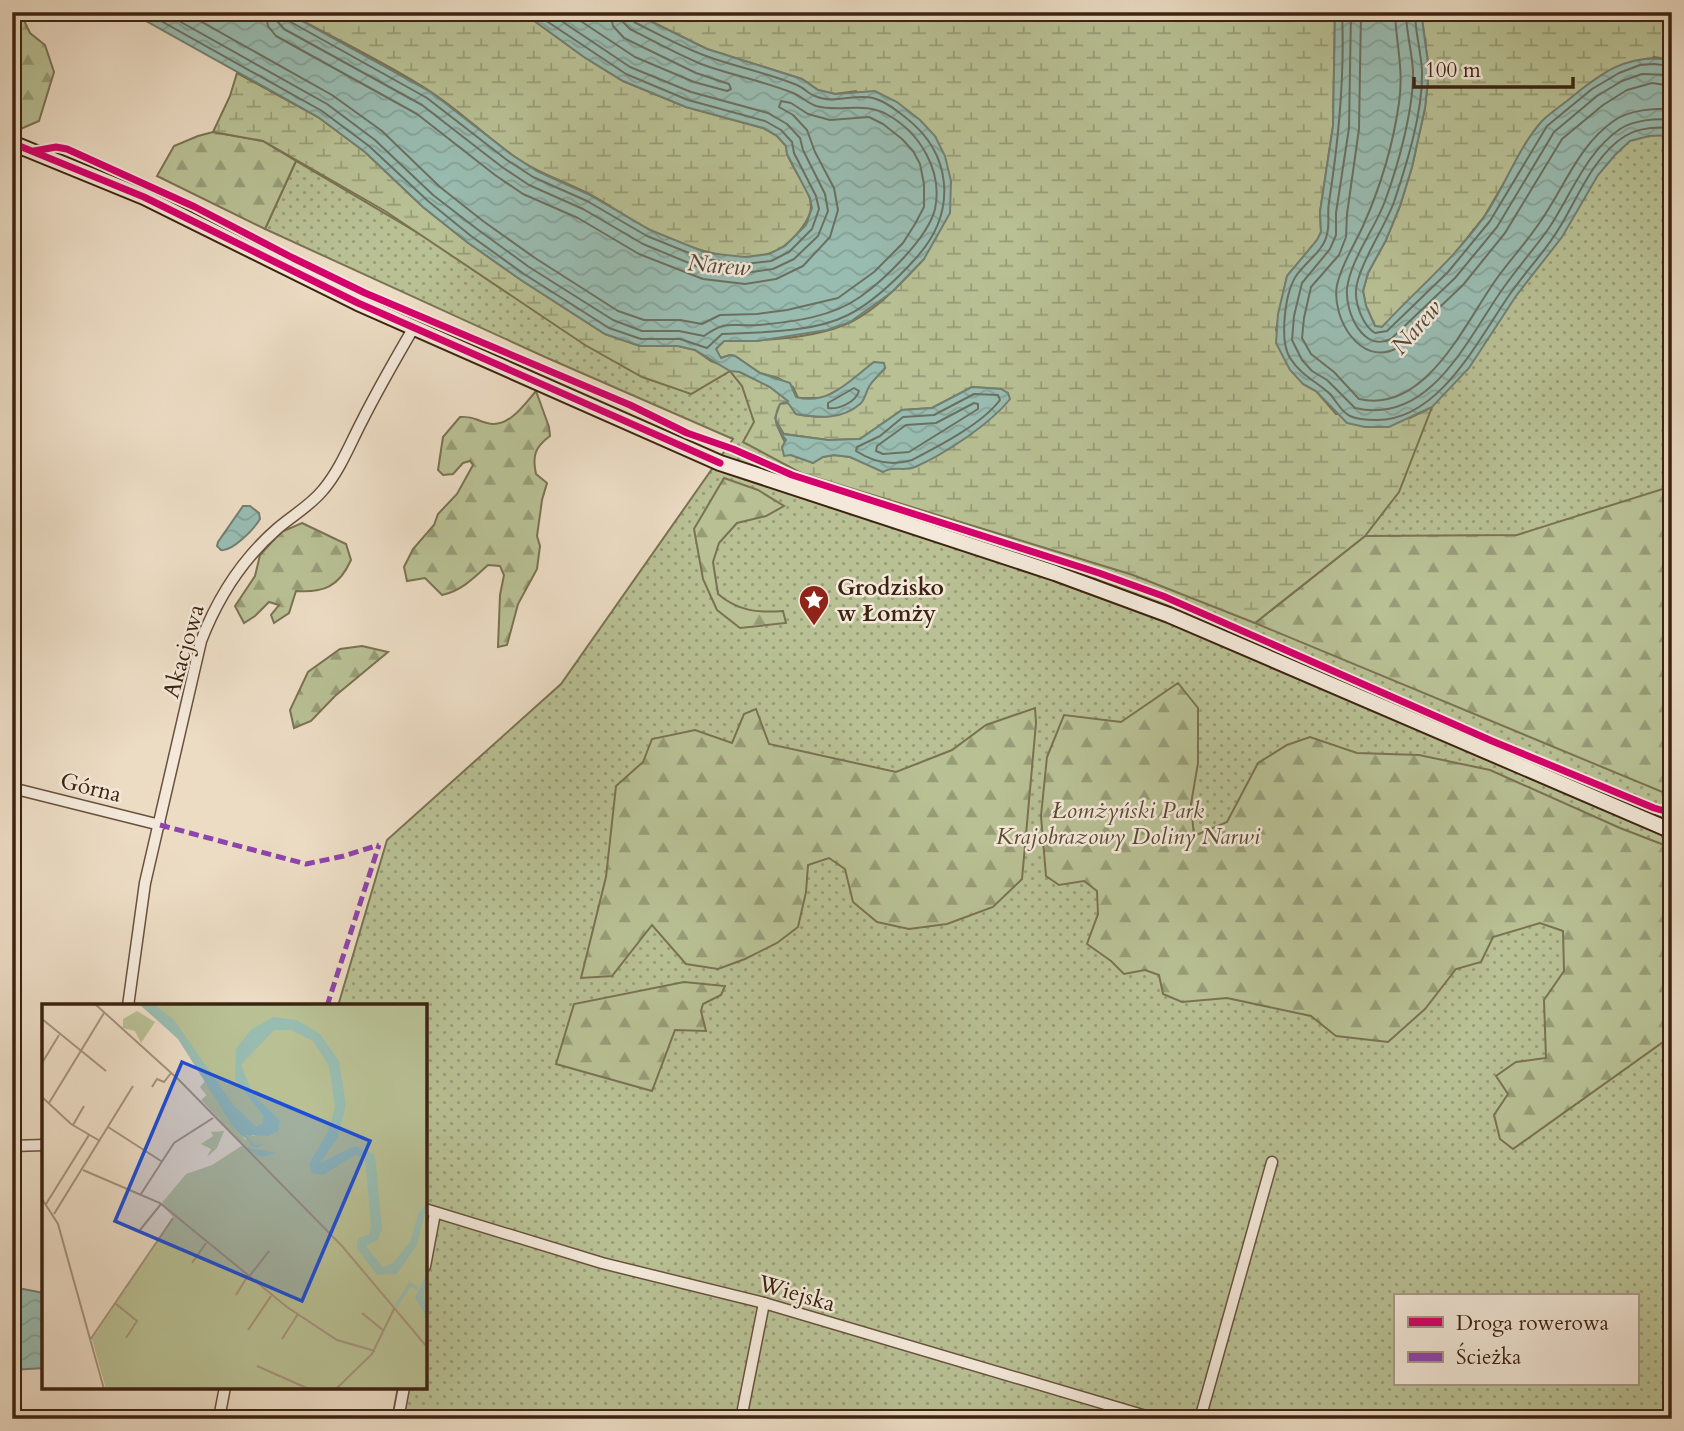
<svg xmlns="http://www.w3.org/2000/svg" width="1684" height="1431" viewBox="0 0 1684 1431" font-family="Cardo,serif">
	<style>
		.grass { fill: url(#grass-dots); stroke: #7a7252; stroke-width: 2; fill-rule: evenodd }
		.forest { fill: url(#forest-firs); stroke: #7a7252; stroke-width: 2 }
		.wetland { fill: url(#wetland-marsh); stroke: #7a7252; stroke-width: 2; fill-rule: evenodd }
		.water { fill: url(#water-waves); stroke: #747f71; stroke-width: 2 }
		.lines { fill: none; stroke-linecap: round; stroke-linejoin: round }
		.shore { stroke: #6b7061; stroke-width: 2 }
		.street-casing { stroke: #69513e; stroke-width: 13 }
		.secondary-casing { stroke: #3d2311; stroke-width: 18 }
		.street { stroke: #f3e8d9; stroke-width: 10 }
		.secondary { stroke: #f3e8d9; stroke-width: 14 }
		.quiet { stroke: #8e44ad; stroke-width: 5; stroke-dasharray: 10 5; stroke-linecap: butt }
		.cycleway-casing { stroke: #f3e8d9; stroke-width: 11 }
		.cycleway { stroke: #d6006c; stroke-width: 7 }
		.labels { text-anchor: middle; stroke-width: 5; stroke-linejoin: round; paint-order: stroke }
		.poi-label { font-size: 23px; font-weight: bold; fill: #3d2311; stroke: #f3e8d9; text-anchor: start }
		.street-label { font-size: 23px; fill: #3d2311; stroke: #f3e8d9 }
		.park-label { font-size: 23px; font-style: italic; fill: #5c4a32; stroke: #f3e8d9 }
		.water-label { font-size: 24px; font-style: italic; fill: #544939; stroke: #f3e8d9 }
		.inset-river { fill: none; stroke: #99bcb1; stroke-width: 3.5 }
		.inset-road { fill: none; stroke: #a6927c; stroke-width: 2 }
		.view { fill: #1d4ed8; fill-opacity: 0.15; stroke: #1d4ed8; stroke-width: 3.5 }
		.inset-edge { fill: none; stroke: #3d2311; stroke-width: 3.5 }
	</style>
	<defs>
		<pattern id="grass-dots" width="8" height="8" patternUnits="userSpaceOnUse" patternTransform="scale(1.75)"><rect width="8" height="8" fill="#b8c094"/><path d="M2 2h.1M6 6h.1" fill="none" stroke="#979c77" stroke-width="1.8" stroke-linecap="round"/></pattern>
		<pattern id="forest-firs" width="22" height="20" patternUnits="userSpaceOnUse" patternTransform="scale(1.75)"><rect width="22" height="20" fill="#b8c094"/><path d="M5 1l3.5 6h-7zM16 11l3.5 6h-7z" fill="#979c77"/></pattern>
		<pattern id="wetland-marsh" width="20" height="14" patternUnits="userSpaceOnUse" patternTransform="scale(1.75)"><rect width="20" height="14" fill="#b8c094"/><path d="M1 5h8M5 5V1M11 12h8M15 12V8" fill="none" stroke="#979c77"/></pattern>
		<pattern id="water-waves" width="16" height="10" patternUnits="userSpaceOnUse" patternTransform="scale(1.75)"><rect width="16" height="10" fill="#99bcb1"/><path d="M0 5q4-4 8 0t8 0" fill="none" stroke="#85a197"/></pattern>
	</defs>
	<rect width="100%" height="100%" fill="#ecdcc4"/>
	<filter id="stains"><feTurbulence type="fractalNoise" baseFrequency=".00286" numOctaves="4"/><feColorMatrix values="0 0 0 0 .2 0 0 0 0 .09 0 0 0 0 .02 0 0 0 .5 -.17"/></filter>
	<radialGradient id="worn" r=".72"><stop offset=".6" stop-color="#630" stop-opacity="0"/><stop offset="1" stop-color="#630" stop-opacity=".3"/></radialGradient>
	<path class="grass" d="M203 12H1672V1419H392L398 1387H425V1241L432 1206 425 1203V1006H338L387 840 561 684 733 439 545 357 265 229 296 161 691 394 730 371 742 386 750 402 809 331ZM1395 1296H1637V1384H1395Z"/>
	<g class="forest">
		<path d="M12 12H20L30 33 45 45 54 72 39 121 16 131 12 130Z"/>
		<path d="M213 132 263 141 296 161 265 229 157 176 174 146 198 136Z"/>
		<path d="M536 391 549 427 550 436C535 447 532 456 536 474L547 483 542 500 537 536 540 546 537 569 518 604 507 645 498 647 500 595 504 575 500 566 488 565C474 578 461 591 442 595L425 578 407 581 404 567 413 549 434 525 438 514 457 494 473 465 470 461 463 463 453 474 443 475 438 470 443 437 460 417C474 416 475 420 487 423 508 429 524 405 536 391Z"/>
		<path d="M724 478 758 490 784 506 766 516 737 523 719 543 713 562 718 594C738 611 757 613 783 611L786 623 740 628 717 610 703 579 694 529Z"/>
		<path d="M1672 486V796L1255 623 1365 536 1517 535Z"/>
		<path d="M302 523 346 544 351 560C339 587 323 593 296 591L289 613 274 623 271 615 279 605 269 602 255 616 244 623 235 606 255 576 260 555 281 532Z"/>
		<path d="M362 646 388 652 335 696 311 721 294 728 290 710 308 672 340 649Z"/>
		<path d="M1178 683 1198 708V763L1191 804 1194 836 1227 822 1258 763 1287 745 1310 737 1357 753 1419 755 1490 770 1620 828 1672 848V1038L1666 1040 1513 1149 1500 1139 1494 1115 1508 1094 1496 1076 1516 1062 1546 1058 1544 1000 1564 971 1563 931 1540 923 1493 937 1481 962 1456 969 1425 1009 1388 1042 1336 1036 1311 1016 1227 998 1182 1002 1163 994 1159 975 1145 970 1124 974 1111 961 1087 944 1098 914 1097 891 1084 881 1059 885 1046 876 1041 816 1047 757 1064 715 1121 722Z"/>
		<path d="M1035 708 1036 723 1022 879 993 907 947 924 909 929 877 922 853 902 845 869 829 858 808 865 806 892 798 927 777 943 745 959 718 969 686 964 652 925 612 976 581 978 606 877 616 786 643 762 652 739 695 730 732 743 744 714 756 709 769 744 896 772 952 750 986 725Z"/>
		<path d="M684 982 725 986 721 995 703 1004 701 1011 706 1031 675 1030 652 1091 556 1064 574 1004Z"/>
	</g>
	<g class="wetland">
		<path d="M286 12H522L584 57 623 81 686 107 763 128 777 136 786 146 787 154C805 194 829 203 790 241 756 275 687 248 650 230 630 220 611 206 591 195 564 181 535 172 511 154 483 134 459 110 431 92 387 63 333 38 286 12Z"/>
		<path d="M632 12H1335L1333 126 1320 212 1321 232 1318 240 1287 276 1276 330 1303 384 1316 391 1336 414 1410 418 1432 407 1399 492 1365 536 1255 623 1133 575 801 473 743 442 754 422 742 386 730 371 691 394 642 377 585 345 385 211 263 141 213 132 230 96 237 73 318 117 365 152 423 207 467 242 521 280 605 334 640 346H678L695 350 711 361 740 372 770 387 787 400 796 414C834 421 837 416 866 393L867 387 885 368 874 362 847 385 823 398H798L793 387 778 378 760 373 735 356 730 355 720 358 716 349 724 341C762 341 816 339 851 322 879 308 902 282 924 259L856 91 835 94 818 90 802 79 707 49ZM972 387 1001 389 973 432 915 467 880 469 850 457 834 455 823 457 813 463 791 455C788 445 779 435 778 425L784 434 828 440 860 439 902 410 932 408Z"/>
		<path d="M1421 12H1672V60L1654 57 1529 140 1484 217 1443 268 1382 327 1375 326 1366 306 1363 291 1368 273 1386 240 1400 206 1412 167 1425 108 1429 70Z"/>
	</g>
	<g class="water">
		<path d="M130 12H286L431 92 512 155 537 171 590 195 650 230 707 253 745 257 769 254 785 246 806 225 812 208 810 198 787 154 786 146 777 136 763 128 686 107 623 81 584 57 522 12H632L707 49 802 79 818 90 835 94 875 91 897 102 920 120 935 136 945 156 951 181 950 213 924 259 892 292 850 322 827 330 758 341H724L716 349 721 358 730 355 735 356 760 373 790 383 796 397C829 406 850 380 874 362L884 363 885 368C880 374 874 379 870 385 866 390 866 399 860 404 842 420 818 418 796 414L788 403 780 404 775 418 783 434 828 440 860 439 902 410 932 408 972 387 1001 389 1008 393 1010 399C990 424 945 454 915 467 904 472 893 465 883 472L850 457 834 455 823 457 813 463 791 455 784 456 782 447 786 440C776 428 772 419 780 404 782 403 785 402 787 402L788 401 770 387 740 372 730 371 695 350 678 346H640L605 334 521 280 467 242 423 207 365 152 318 117Z"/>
		<path d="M1335 12H1421L1429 70 1425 108 1412 167 1400 206 1386 240 1368 273 1363 291 1366 306 1375 326 1382 327C1416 290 1454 259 1484 217 1505 187 1517 149 1542 121 1549 114 1559 107 1567 101 1599 74 1628 52 1672 60V135L1649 136 1630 141 1615 155 1598 175 1562 237 1516 296 1469 368 1432 407 1389 427H1365L1347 423 1316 391 1303 384 1290 370 1276 343 1278 314 1287 276 1317 240 1321 232 1320 212 1333 126Z"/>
		<path d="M243 506H250L259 513 260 519C254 529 232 552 221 550L217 546 218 542Z"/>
		<path d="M18 1288 44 1293V1368L12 1370V1291Z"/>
	</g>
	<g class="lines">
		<g class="shore">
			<path d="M145 12 322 111 369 146 428 201 471 236 524 274 609 328 641 339H680L707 348 722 334C762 332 812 333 848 315 874 302 898 278 917 257 957 212 953 154 905 117 896 110 885 101 873 98 854 93 835 105 815 96 809 94 804 88 797 85 768 73 736 67 706 56 681 47 658 34 634 22L630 12"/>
			<path d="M163 12 327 104 375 140 433 195 477 229 529 267 613 320 642 331H679L704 336C728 319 732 327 759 325 793 322 832 317 860 297 884 280 928 238 935 209 943 171 920 133 888 115 864 101 841 113 816 106 807 103 801 96 793 93 763 81 731 75 701 64 677 54 653 41 630 29L623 22 621 12"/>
			<path d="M184 12 332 95 382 131 440 187 483 221 535 258 618 311 644 320H680L702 324 720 315 757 314 787 310 838 298 874 272 903 243 915 224 924 207V184L920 164 913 151 902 139 883 124 869 117 830 120 808 114 791 103 781 101 779 107 793 115 807 130 815 152 834 188 838 210 830 237 803 266 776 279 745 284 703 279 639 254 578 218 523 194 495 175 417 114 276 36 268 26 265 12"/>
			<path d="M276 12 277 21 284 29 422 105 502 167 529 185 583 209 643 244 701 268 745 273 773 269 794 259 818 236 828 211 825 194 803 150 800 138 787 124 768 113 691 92 630 67 548 12"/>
			<path d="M285 12 289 21 427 98 507 160 533 177 587 201 647 236 704 259 745 264 771 261 789 252 812 229 819 209 816 196 794 153 792 142 781 130 765 121 688 100 626 74 533 12"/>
			<path d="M567 12 635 57 694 82 727 91 731 89 729 84 696 73 624 38 613 26 610 12"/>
			<path d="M1342 12C1345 77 1339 138 1329 202 1327 213 1330 224 1327 234 1324 251 1305 262 1296 276 1285 293 1279 340 1290 358 1300 374 1315 381 1329 393 1336 400 1341 412 1350 416 1358 420 1368 420 1377 420 1440 420 1479 338 1510 294 1525 272 1544 253 1558 230 1577 200 1593 156 1625 136 1638 128 1658 127 1672 128"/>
			<path d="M1351 12 1349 128 1336 213V235L1330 249 1302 283 1294 316 1292 340 1302 360 1312 371 1327 380 1355 408C1431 426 1468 337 1504 287 1518 267 1535 248 1549 228 1571 195 1586 152 1620 129 1634 120 1656 118 1672 120"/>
			<path d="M1361 12 1359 129 1347 214 1346 237 1339 255 1311 287 1304 318 1302 338 1311 354 1334 372 1359 399C1425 414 1464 325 1495 281 1509 261 1526 243 1540 222 1564 188 1579 144 1615 120 1630 110 1654 108 1672 109"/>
			<path d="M1395 12C1396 45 1404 68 1399 103 1393 145 1380 188 1363 226 1354 246 1342 263 1337 285 1331 317 1360 368 1397 348L1463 285 1505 233 1562 139 1603 105 1627 90 1652 83 1672 86"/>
			<path d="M1406 12C1406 32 1412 51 1413 71 1414 108 1398 166 1385 201 1375 229 1350 260 1347 289 1345 312 1363 353 1391 339L1455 278 1497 227 1554 132 1597 96 1622 81 1642 74 1672 75"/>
			<path d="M1415 12C1415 32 1421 51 1422 71 1423 112 1407 163 1394 202 1385 227 1358 266 1356 290 1355 304 1363 326 1375 333L1387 331 1448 272 1490 221 1547 126 1592 89 1619 73 1640 65 1654 64 1672 66"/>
			<path d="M854 388 859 391C856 402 838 410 828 408V403Z"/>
			<path d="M974 394 998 395 1000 400C982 424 939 446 912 460 893 466 873 462 856 451L857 447 880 436 903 417 934 415Z"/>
			<path d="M974 403 978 404V409L909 452 883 454 876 451 877 446 906 425 936 423Z"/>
		</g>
		<g class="street-casing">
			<g id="street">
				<path d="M12 788 160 825"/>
				<path d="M128 1006 145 883 201 641C218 597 242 559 278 528 293 515 310 506 323 490 340 470 350 444 362 421 378 389 396 358 414 327"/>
				<path d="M12 1146 44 1145"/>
				<path d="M425 1209 602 1263 764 1303 1156 1419"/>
				<path d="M425 1266 435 1213"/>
				<path d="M220 1413 225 1387"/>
				<path d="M398 1419 404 1387"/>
				<path d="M741 1419 764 1303"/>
				<path d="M1200 1419 1272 1162"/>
			</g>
		</g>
		<g class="secondary-casing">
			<path id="secondary" d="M12 143 144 197 358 303 720 463 1055 573 1169 615 1672 831"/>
		</g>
		<use href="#street" class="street"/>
		<use href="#secondary" class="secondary"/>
		<g class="quiet">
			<path d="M160 825 306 864 344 856 379 845"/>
			<path d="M327 1006 379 845"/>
		</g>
		<g class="cycleway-casing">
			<g id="cycleway">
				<path d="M12 143 144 197 358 303 720 463"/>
				<path d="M34 151 56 147 67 149 195 207 293 258 365 293 630 405 687 433 733 449 792 475 1099 573 1163 596 1492 741 1654 808 1672 813"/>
			</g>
		</g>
		<use href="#cycleway" class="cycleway"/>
	</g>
	<defs>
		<g id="sight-pin" transform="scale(1.575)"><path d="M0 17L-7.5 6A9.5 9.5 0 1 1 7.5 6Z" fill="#8f2418" stroke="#f3e8d9"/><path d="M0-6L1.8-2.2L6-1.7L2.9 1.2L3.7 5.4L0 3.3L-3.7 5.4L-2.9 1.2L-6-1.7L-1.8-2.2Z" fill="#fff"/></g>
	</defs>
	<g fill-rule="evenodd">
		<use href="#sight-pin" x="814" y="600"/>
	</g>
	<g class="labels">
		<g class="poi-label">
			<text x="837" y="595">Grodzisko<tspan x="837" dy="26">w Łomży</tspan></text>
		</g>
		<g class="street-label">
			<text transform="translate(183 651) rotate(-74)" y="8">Akacjowa</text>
			<text transform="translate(91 787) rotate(14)" y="8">Górna</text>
			<text transform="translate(797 1293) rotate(16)" y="8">Wiejska</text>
		</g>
		<g class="park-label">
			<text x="1128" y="818">Łomżyński Park<tspan x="1128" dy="26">Krajobrazowy Doliny Narwi</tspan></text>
		</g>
		<g class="water-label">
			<text transform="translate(719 265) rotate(5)" y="8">Narew</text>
			<text transform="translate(1416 327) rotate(-49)" y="8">Narew</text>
		</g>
	</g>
	<g transform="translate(42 1004)">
		<rect width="385" height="385" fill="#ecdcc4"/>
		<path d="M99 0H385V385H64L50 335 131 213 119 200 144 170 170 161 201 141 159 96 166 90 205 138 214 133 146 39Z" fill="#b8c094"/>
		<path d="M95 7 113 18 99 39 93 27 81 24V15ZM182 127 175 144 165 153 169 145 159 140 171 132 169 128ZM178 171 191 172 204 186H222L213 204H198L192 193 178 200 169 192 159 194ZM267 182 305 191 316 200 321 225 312 245 321 259 251 187ZM225 188 239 190 234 207 251 202 270 214 302 246 308 261 277 252 255 257 256 248 263 249 270 235 262 233 246 240 223 224 215 205ZM152 269 178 289 174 295 170 291 166 297 145 279ZM275 280 302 298 303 315 320 329 317 341 298 336V323L294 326 278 316 270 326H262L278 295 268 283ZM137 291 158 308 153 315 157 323 135 309 139 302 133 298ZM178 291 184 293 181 299 191 302 192 311 200 312 194 325 205 321 192 347 181 339 185 329 179 328 181 323 173 331 165 324V312L176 318 168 308ZM362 318 385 345V385H348L351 379 341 368 335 369 349 355 358 359 371 349 375 355 380 348 369 334H356ZM167 329 187 348 175 372 194 385H125L131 379 109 360 123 338 149 356 150 337ZM77 345 90 354 95 348 108 358 101 369 73 350Z" fill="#b8c094"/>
		<path d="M111 0H315L327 7 385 0V14L377 4 372 5 374 15 385 19V200L377 208 368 238 351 259 341 263 324 242 336 236 339 227 334 189 336 161 317 142 278 159 296 133 303 105 302 74 286 39 224 16 198 40 191 65 206 96 220 110 221 119 214 123 192 102 132 16ZM232 26H249L270 37 287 62 293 91 290 118 266 156 270 169 281 171 267 182 251 187 207 148 202 142 204 134 194 130 158 83 163 77 204 134 205 130 220 134 231 130 229 108 207 85 199 61ZM385 211V269L374 289 357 271 375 241Z" fill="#b8c094"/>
		<path d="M97 0H111L132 16 192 102 214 123 221 119V111L193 75 194 45 209 26 231 13 255 16 278 30 297 57 304 101 296 133 278 159 313 142 333 151 340 225 336 236 324 242 341 263 351 259 368 238 377 208 385 200 375 241 355 270 335 271 315 245 316 235 327 230 329 222 323 154 313 151 281 171 270 169 267 160 287 126 293 103 287 62 271 37 249 26H232L199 61 211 90 238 117 236 127 226 132 204 131 212 141 222 140 214 144 208 140V144L234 149 219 153 206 146 208 138 192 124 136 35ZM385 269 382 291 385 314 373 294Z" fill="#99bcb1"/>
		<path class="inset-river" d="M354 302 368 280 375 284"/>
		<path class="inset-road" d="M53 0 137 76 300 242 385 343M0 15 64 67M0 59 17 31M110 83 115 75 122 78 129 69M0 93 29 120 58 137M7 99 62 9M31 121 42 102M66 123 119 157M41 166 118 199 245 303 295 336 333 347M99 190 132 139 171 114M0 195 16 220 62 385M4 200 47 131M12 210 91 82M98 226 119 200M150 259 164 239M206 274 227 247M194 291 205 273M74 300 95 317 84 334M320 309 342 327M206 326 229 292M240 335 256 310M48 336 131 214M215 362 267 385M294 385 330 350 352 305"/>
		<path class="view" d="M140 58 328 137 260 297 73 217Z"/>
		<rect width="385" height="385" class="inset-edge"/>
	</g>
	<rect width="1684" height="1431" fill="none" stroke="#ecdcc4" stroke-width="42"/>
	<rect x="14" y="14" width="1656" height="1403" fill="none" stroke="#3d2311" stroke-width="3.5"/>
	<rect x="21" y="21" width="1642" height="1389" fill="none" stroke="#3d2311" stroke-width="2"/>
	<rect x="1394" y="1294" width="245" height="91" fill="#f3e8d9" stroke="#aa9989" stroke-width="2"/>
	<rect x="1408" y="1317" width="35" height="10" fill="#d6006c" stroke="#aa9989" stroke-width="2"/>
	<text x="1456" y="1330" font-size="21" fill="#3d2311">Droga rowerowa</text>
	<rect x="1408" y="1352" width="35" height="10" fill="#8e44ad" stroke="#aa9989" stroke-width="2"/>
	<text x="1456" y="1364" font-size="21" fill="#3d2311">Ścieżka</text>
	<path d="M1414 77v10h159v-10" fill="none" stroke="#3d2311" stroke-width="3.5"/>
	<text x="1425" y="77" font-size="21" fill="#3d2311" stroke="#f3e8d9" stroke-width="5" paint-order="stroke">100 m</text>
	<rect width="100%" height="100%" filter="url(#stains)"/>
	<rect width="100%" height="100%" fill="url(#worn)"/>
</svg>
